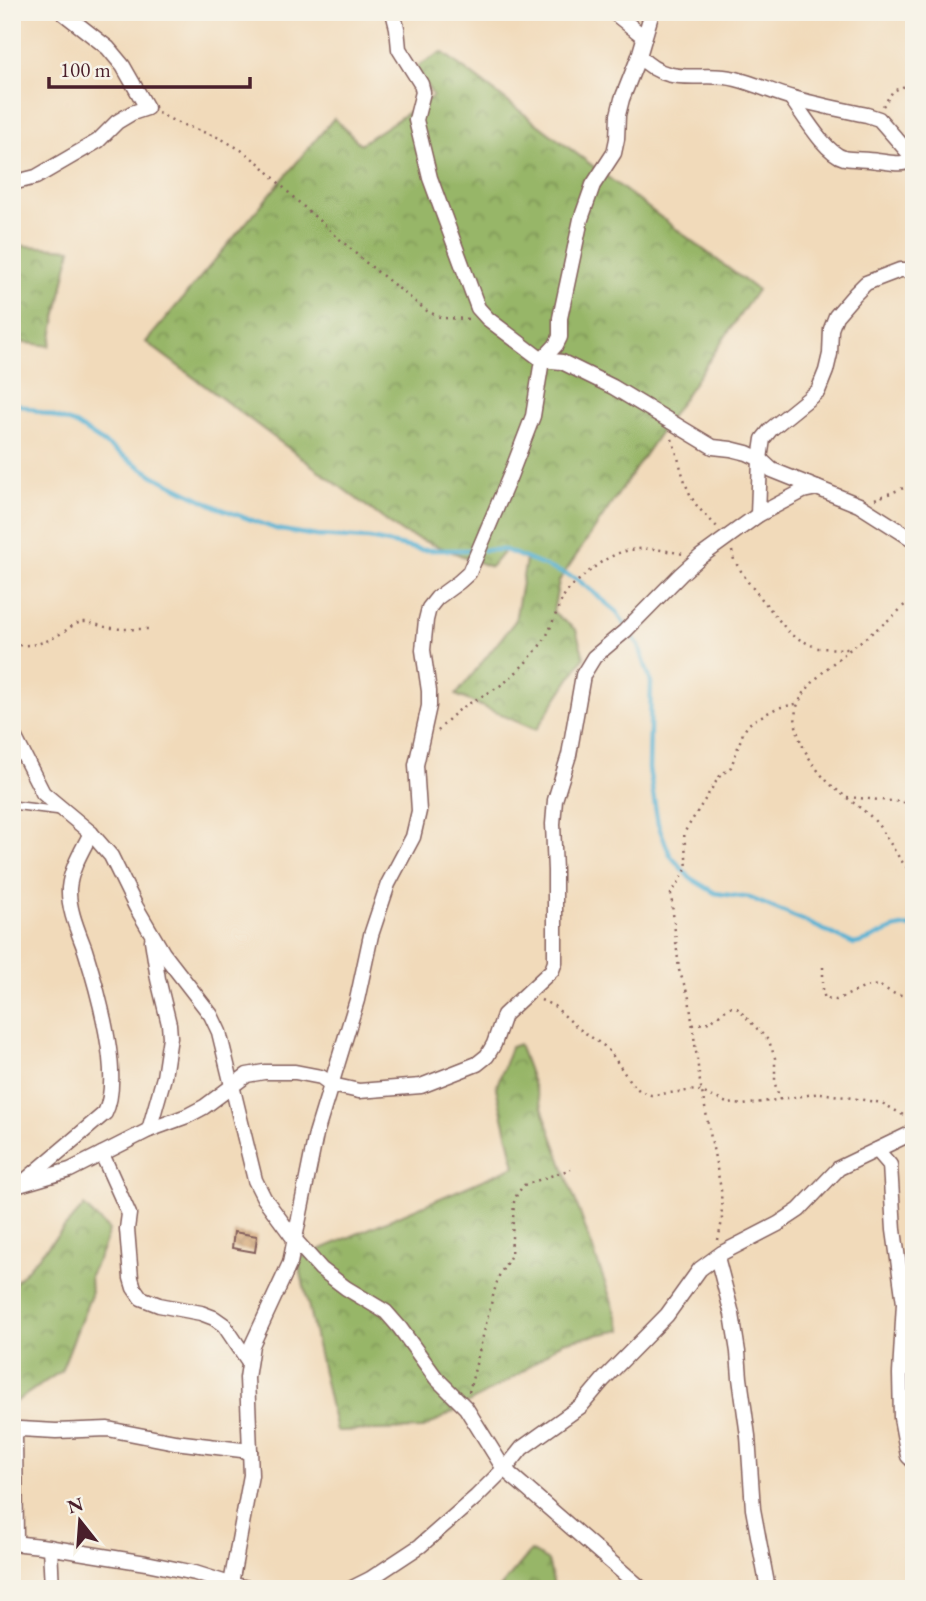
<svg xmlns="http://www.w3.org/2000/svg" width="926" height="1601" viewBox="0 0 926 1601" font-family="'EB Garamond',serif">
	<style>
		.forest { fill: url(#forest-crowns); stroke: #706a4a; stroke-width: 2 }
		.lines { fill: none; stroke-linecap: round; stroke-linejoin: round }
		.stream { stroke: #55b1d3; stroke-width: 4.5 }
		.building { fill: url(#building-cross-hatch) }
		.lane-casing { stroke: #84605d; stroke-width: 10 }
		.street-casing { stroke: #84605d; stroke-width: 17 }
		.path { stroke: #84605d; stroke-width: 2.5; stroke-dasharray: 2 5; stroke-linecap: butt }
		.lane { stroke: #fff; stroke-width: 7 }
		.street { stroke: #fff; stroke-width: 14 }
	</style>
	<defs>
		<pattern id="forest-crowns" width="20" height="18" patternUnits="userSpaceOnUse" patternTransform="scale(1.75)"><rect width="20" height="18" fill="#97b668"/><path d="M2 6a3 3 0 1 1 6 0M12 15a3 3 0 1 1 6 0" fill="none" stroke="#7d9356"/></pattern>
		<pattern id="building-cross-hatch" width="8" height="8" patternUnits="userSpaceOnUse" patternTransform="scale(1.75)"><rect width="8" height="8" fill="#d2a06c"/><path d="M0 0l8 8M0 8l8-8" fill="none" stroke="#ac8259"/></pattern>
	</defs>
	<rect width="100%" height="100%" fill="#f7f3e8"/>
	<filter id="ink" filterUnits="userSpaceOnUse"><feTurbulence type="fractalNoise" baseFrequency=".0143" numOctaves="2"/><feDisplacementMap in="SourceGraphic" scale="14" xChannelSelector="R" yChannelSelector="G"/><feConvolveMatrix kernelMatrix="1 2 1 2 8 2 1 2 1" color-interpolation-filters="sRGB"/></filter>
	<filter id="wash" filterUnits="userSpaceOnUse"><feTurbulence type="fractalNoise" baseFrequency=".00686" numOctaves="4" result="noise"/><feDisplacementMap in="SourceGraphic" scale="28" xChannelSelector="R" yChannelSelector="G"/><feGaussianBlur stdDeviation="1.57" result="paint"/><feColorMatrix in="noise" values="0 0 0 0 0 0 0 0 0 0 0 0 0 0 0 0 0 1.4 0 .05"/><feComposite in="paint" operator="in"/></filter>
	<g filter="url(#wash)">
		<rect width="100%" height="100%" fill="#f1daba"/>
		<g class="forest">
			<path d="M442 52 757 290 559 581 553 612 576 630 584 657 536 730 456 695 515 621 526 560 505 550 491 567 401 532 146 342 334 118 360 144 433 96 416 67Z"/>
			<path d="M12 245 71 249 50 346 12 341Z"/>
			<path d="M519 1044 622 1330 562 1342 515 1377 422 1429 336 1431 298 1259 515 1166 496 1088 511 1047Z"/>
			<path d="M84 1206 109 1230 102 1251 90 1275 91 1295 61 1371 12 1404V1286Z"/>
			<path d="M531 1551 548 1561 555 1589H499Z"/>
		</g>
		<g class="lines">
			<g class="stream">
				<path d="M12 402 75 424 154 476 219 508 276 529 316 536 370 539 422 550H474"/>
				<path d="M483 550H505L577 579 616 611 625 625"/>
				<path d="M630 632 639 646 651 682 649 769 658 824 670 855 690 878 715 893 750 898 798 918 854 944C875 942 891 923 914 927"/>
			</g>
		</g>
		<g id="blocks">
			<path class="building" d="M234 1232 257 1236 255 1252 232 1248Z"/>
		</g>
	</g>
	<g filter="url(#ink)">
		<use href="#blocks" fill-opacity="0" stroke="#84605d" stroke-width="2"/>
		<g class="lines">
			<g class="lane-casing">
				<path id="lane" d="M12 805 61 811"/>
			</g>
			<g class="street-casing">
				<g id="street">
					<path d="M393 12 397 28 399 49 421 84 423 92 416 120 430 178 478 308 488 319 542 360 562 362 613 387 713 447 731 449 747 453 760 459 772 470 817 488"/>
					<path d="M613 12 644 37"/>
					<path d="M639 56C670 89 701 70 736 79 756 84 774 93 793 98 817 105 843 110 867 115L879 119 914 159"/>
					<path d="M791 98C803 114 825 153 844 158 854 160 866 159 877 161 890 162 901 166 914 160"/>
					<path d="M12 183 36 177 98 141 117 122 132 113 147 108 123 66 108 48 62 12"/>
					<path d="M758 515 760 459 763 439 771 429 818 391 826 371 830 354 831 329 836 316 855 294 866 283 900 270H914"/>
					<path d="M12 732 43 793 91 833 111 856 136 907 163 953 211 1015 219 1032 255 1180 264 1198 295 1240 321 1269 346 1288 386 1312 400 1328 436 1378 466 1408 504 1469 642 1589"/>
					<path d="M149 1130 164 1077 170 1037 169 1024 158 979 152 940"/>
					<path d="M877 1150 890 1165 894 1230 904 1303 900 1374 901 1418 908 1456 914 1462"/>
					<path d="M102 1154 129 1214 127 1229 131 1278 134 1288 141 1298 159 1305 201 1313 214 1318 224 1325 249 1362"/>
					<path d="M26 1180 105 1113C123 1077 97 988 85 950 78 931 68 909 69 888 71 868 82 851 91 833"/>
					<path d="M12 1187 70 1170 149 1130 187 1116 204 1107 247 1075 264 1072H295L321 1077 332 1085 359 1091 421 1086 477 1064 487 1056 494 1044 504 1015 552 970 555 962V871L553 824 555 800 569 755 583 675 594 657 625 631 681 574 700 557 758 515 803 491 817 488 859 505 914 540"/>
					<path d="M717 1257 732 1314 738 1352 740 1378 748 1436 753 1509 768 1589"/>
					<path d="M12 1543 41 1546 146 1563 195 1573 230 1584 253 1589"/>
					<path d="M16 1543 15 1434 20 1429 56 1431 108 1429 175 1442 250 1451"/>
					<path d="M50 1547 52 1589"/>
					<path d="M230 1589 251 1475 247 1378 252 1345 290 1263 316 1134 357 1000 371 935 388 884 413 837 419 811 416 765 429 706V691L423 650 426 620 429 608 437 598 459 582 469 573 510 476 533 416 542 360 556 345 560 337V318L581 219 593 185 614 153 617 139 618 115 622 99 639 56 652 12"/>
					<path d="M350 1589 370 1579 420 1546 476 1497 510 1463 522 1448 581 1406 603 1380 667 1315 700 1269 722 1253 778 1224 799 1210 839 1168 914 1132"/>
				</g>
			</g>
			<g class="path">
				<path d="M883 106 893 91 914 82"/>
				<path d="M158 113 178 123 220 138 241 150 260 164 294 198 364 261 427 311 442 318 470 319"/>
				<path d="M672 439C680 460 683 485 695 503 701 512 711 520 718 528"/>
				<path d="M875 499 914 484"/>
				<path d="M732 551 734 560 748 582 791 635 817 648 849 649"/>
				<path d="M914 595C905 604 897 614 887 621 862 642 804 678 796 710 791 733 812 766 827 781 840 794 855 803 869 815 888 832 894 858 914 874"/>
				<path d="M12 644C32 648 48 642 65 631 70 627 77 622 85 622 92 622 99 626 106 627 121 630 136 629 151 629"/>
				<path d="M438 731C445 723 452 715 461 709 477 697 496 691 510 678 522 667 541 647 548 633 554 620 558 606 565 594 570 587 578 581 585 575 619 545 640 545 683 554"/>
				<path d="M847 797 914 803"/>
				<path d="M823 967V992L825 999 836 1000 866 987 878 985 895 994 914 997"/>
				<path d="M541 1000 554 1006 578 1028 604 1046 611 1053 631 1083 640 1091 651 1095 697 1090 727 1103 743 1105 821 1093 882 1103 910 1119"/>
				<path d="M693 1025 709 1022 730 1007 737 1008 769 1041 775 1058V1084L780 1100"/>
				<path d="M718 1240 722 1221 721 1189 700 1082 689 998 679 970 671 894 687 868 684 833 719 777 731 767 743 733 748 725 754 720 777 708 800 703"/>
				<path d="M469 1392 494 1292 499 1276 511 1255 514 1202 517 1194 524 1185 571 1169"/>
			</g>
			<use href="#lane" class="lane"/>
			<use href="#street" class="street"/>
		</g>
	</g>
	<rect width="926" height="1601" fill="none" stroke="#f7f3e8" stroke-width="42"/>
	<g transform="translate(80 1521) rotate(343)" stroke="#f7f3e8" stroke-width="5" paint-order="stroke">
	<path d="M0-5L12 26L0 18L-12 26Z" fill="#4a1f2b"/>
	<text y="-10" font-size="19" font-weight="bold" text-anchor="middle" fill="#4a1f2b">N</text>
	</g>
	<path d="M49 77v10h201v-10" fill="none" stroke="#4a1f2b" stroke-width="3.5"/>
	<text x="60" y="77" font-size="21" fill="#4a1f2b" stroke="#f7f3e8" stroke-width="5" paint-order="stroke">100 m</text>
</svg>
